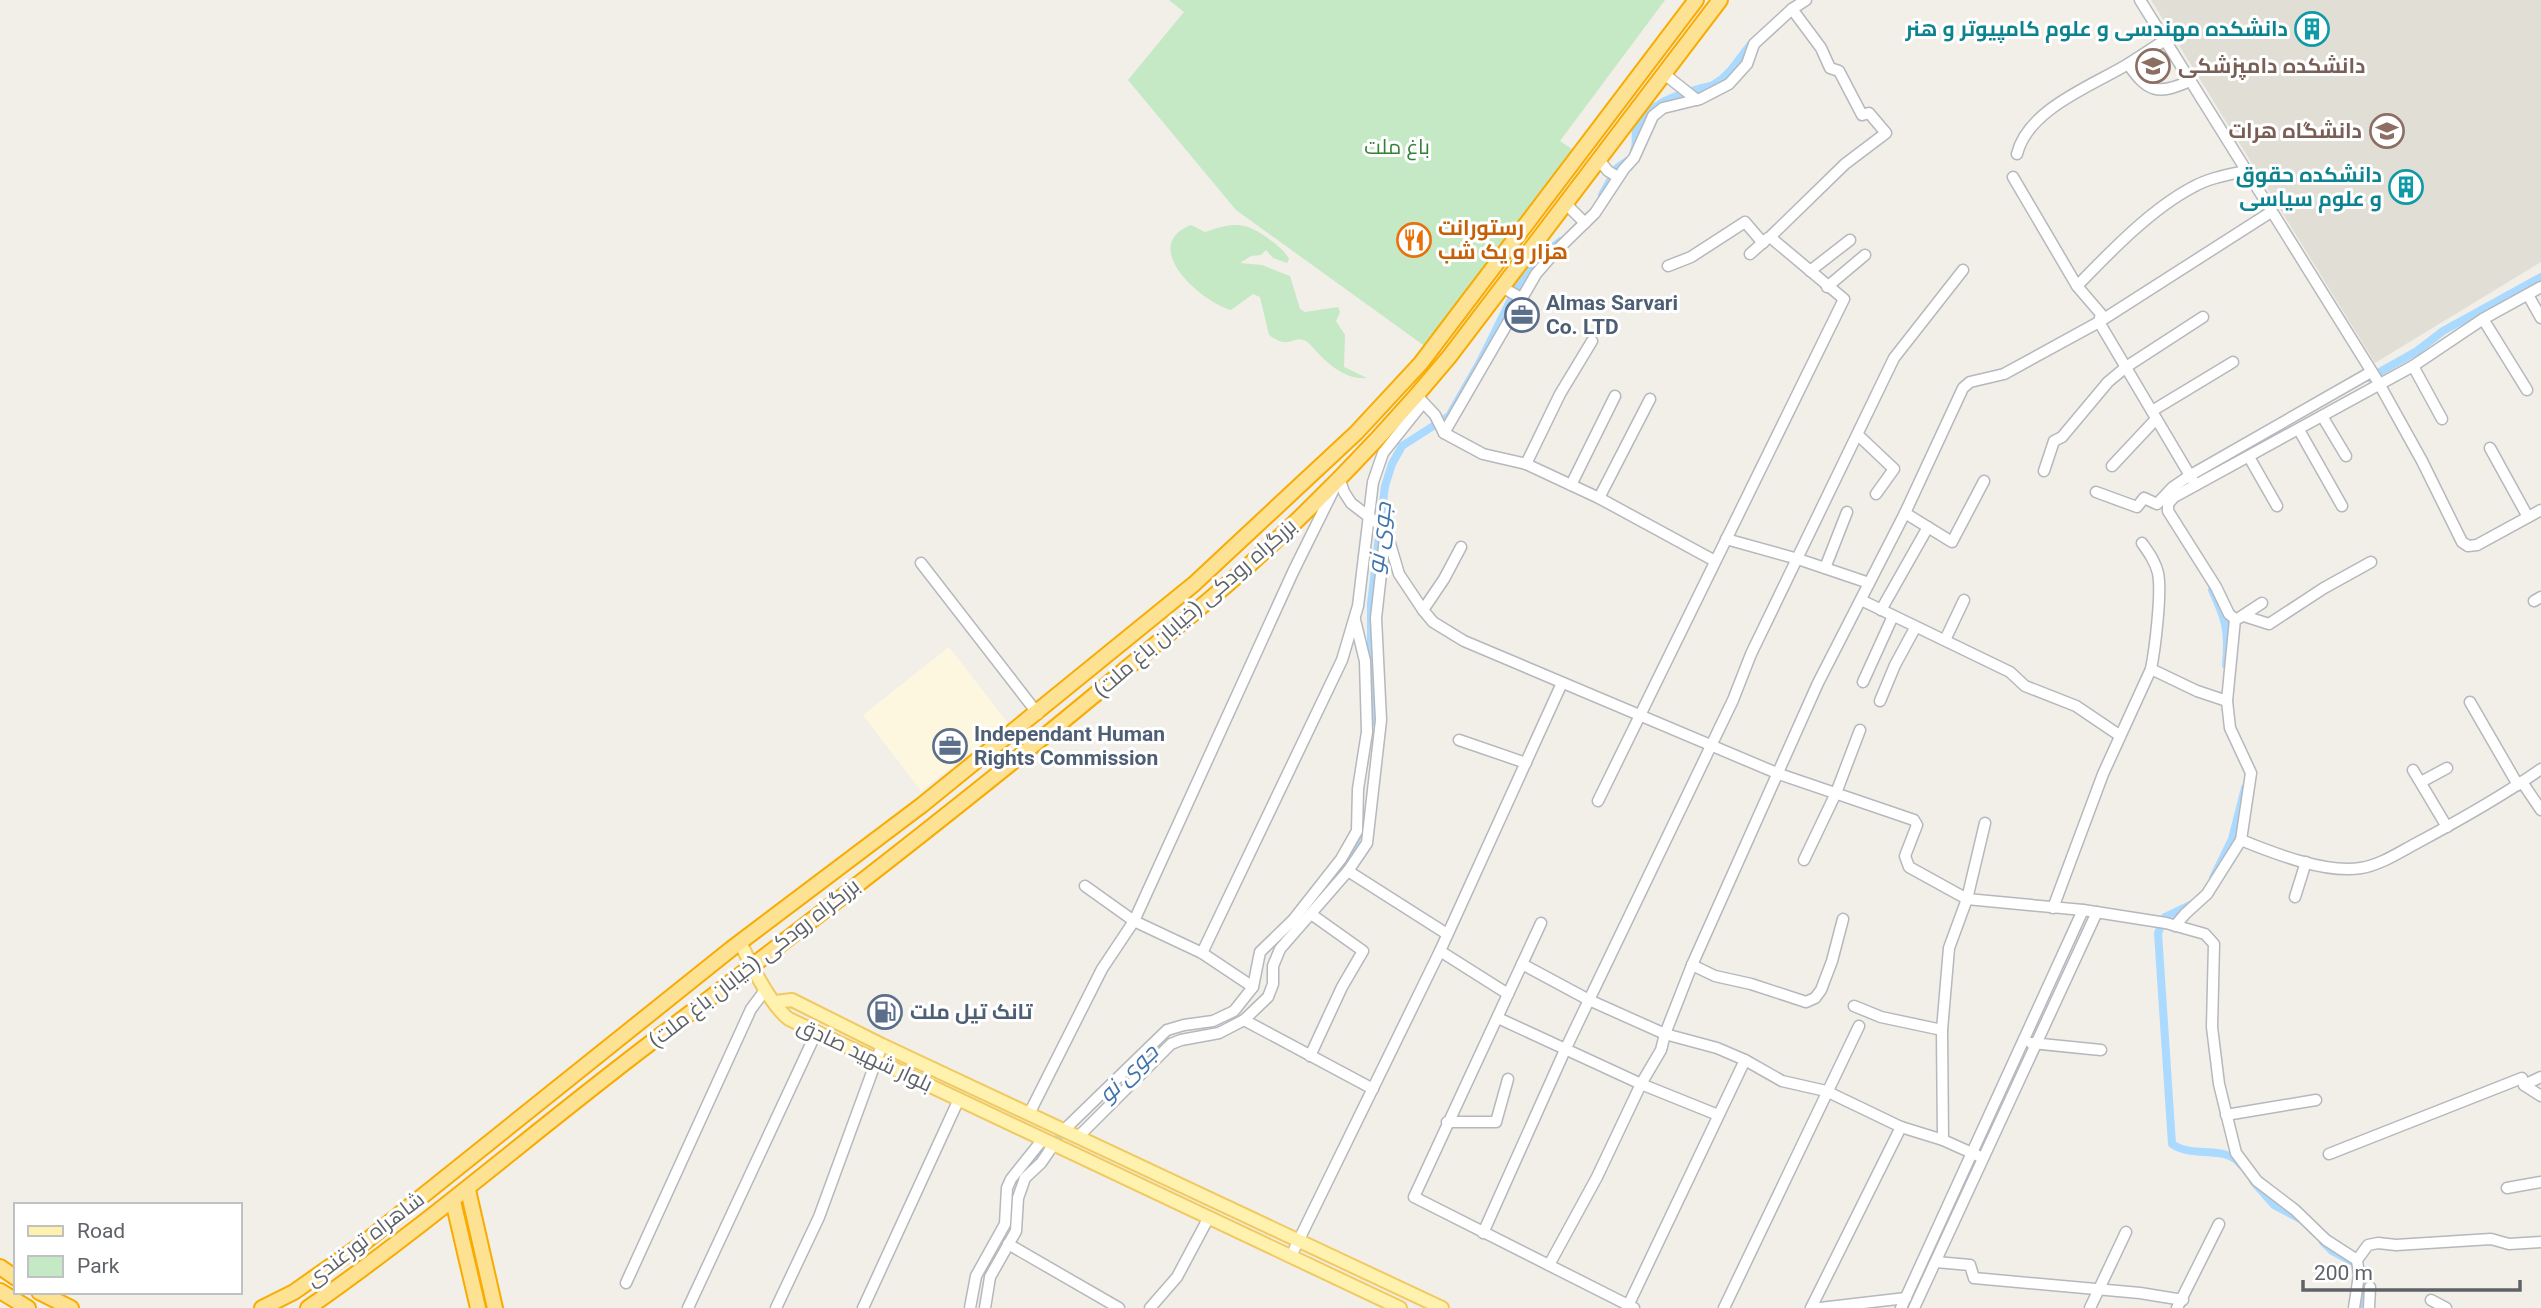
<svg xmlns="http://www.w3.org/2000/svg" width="2541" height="1308" viewBox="0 0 2541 1308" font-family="Roboto,Cairo,sans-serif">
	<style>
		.commercial { fill: #fef7e0 }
		.education { fill: #e1ded6 }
		.green { fill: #c5e8c5 }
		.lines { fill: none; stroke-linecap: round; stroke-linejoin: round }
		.canal { stroke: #aadaff; stroke-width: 8 }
		.minor-casing { stroke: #b5b8bc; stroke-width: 13 }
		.major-casing { stroke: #f2c960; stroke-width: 16 }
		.highway-casing { stroke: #f9ab00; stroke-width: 18 }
		.minor { stroke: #fff; stroke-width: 10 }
		.major { stroke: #fff2af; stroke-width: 12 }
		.highway { stroke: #fde293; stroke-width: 14 }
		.labels { text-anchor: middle; stroke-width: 6; stroke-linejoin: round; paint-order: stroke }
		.culture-label { font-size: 21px; font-weight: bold; fill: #0d838f; stroke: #fff; text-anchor: end }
		.education-label { font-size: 21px; font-weight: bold; fill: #785e54; stroke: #fff; text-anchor: start }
		.park-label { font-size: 21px; fill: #348238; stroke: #fff }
		.food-label { font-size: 21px; font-weight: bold; fill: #c56008; stroke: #fff; text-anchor: start }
		.service-label { font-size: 21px; font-weight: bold; fill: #4e5e75; stroke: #fff; text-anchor: start }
		.street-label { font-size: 21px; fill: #5f6368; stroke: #fff }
		.water-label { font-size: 23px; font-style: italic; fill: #4174aa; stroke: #fff }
	</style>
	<rect width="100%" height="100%" fill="#f1efe8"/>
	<path class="commercial" d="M949 647 1008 723 921 791 863 715Z"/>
	<path class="education" d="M2151 0H2541V262L2375 363Z"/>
	<g class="green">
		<path d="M1169 0H1665L1560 141 1578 153 1426 347 1236 210 1128 80 1184 12Z"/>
		<path d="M1191 225 1205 232C1237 221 1247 222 1273 242 1280 248 1285 251 1289 259L1287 263 1273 258 1266 250 1261 255 1251 256 1240 263 1262 265 1290 276 1300 309 1305 312 1338 307 1340 312 1336 321 1345 335 1344 367 1367 378C1347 380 1330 366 1316 351 1313 348 1309 342 1304 340 1292 336 1289 350 1269 335L1260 297 1253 294 1231 310C1201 302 1138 246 1191 225Z"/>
	</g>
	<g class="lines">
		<g class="canal">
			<path d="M1634 151C1638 142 1633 132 1638 125 1651 104 1675 95 1698 89 1703 87 1709 87 1713 85 1733 74 1739 56 1754 41"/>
			<path d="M1602 195 1617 168 1627 161"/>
			<path d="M2369 378 2417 351 2443 331 2541 277"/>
			<path d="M2212 590C2226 620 2229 631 2226 665"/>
			<path d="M1371 722V604L1385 486 1392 464 1402 446 1449 416 1480 362 1521 279 1534 261 1561 241"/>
			<path d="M2213 878 2232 839 2245 788"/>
			<path d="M1315 898 1349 862 1357 838"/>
			<path d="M2192 904 2165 917 2158 933 2172 1144C2193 1159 2226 1144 2241 1165"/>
			<path d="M1028 1163 1069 1129"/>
			<path d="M2253 1181 2274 1205 2302 1220"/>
			<path d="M2323 1242 2332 1251 2353 1262"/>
			<path d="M2360 1308 2361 1279"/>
		</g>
		<g class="minor-casing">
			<g id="minor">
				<path d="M2140 0 2377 380 2422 461 2462 542 2468 546 2477 545 2541 510"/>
				<path d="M2128 64C2148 93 2158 95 2190 81"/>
				<path d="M1663 73 1697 100"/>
				<path d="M2017 154C2028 109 2092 86 2128 64 2141 56 2153 48 2165 40"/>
				<path d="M1599 160 1608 171 1618 177"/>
				<path d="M2013 177 2077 286 2101 314 2099 322 2195 484"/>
				<path d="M1566 204 1585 223"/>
				<path d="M1750 254 1768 238"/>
				<path d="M1668 266 1691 257 1745 222 1763 243"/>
				<path d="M1810 271 1850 240"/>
				<path d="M2077 286C2110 252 2151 209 2193 187 2209 178 2227 175 2245 171"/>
				<path d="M1502 287 1521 298"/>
				<path d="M1827 287 1865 255"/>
				<path d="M2528 295 2541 318"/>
				<path d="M2483 319 2527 390"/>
				<path d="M2413 366 2442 419"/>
				<path d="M1420 399 1435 415 1444 433 1483 454 1526 464 1599 498 1715 561"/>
				<path d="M2152 411 2233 362"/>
				<path d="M2322 416 2346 456"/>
				<path d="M2299 430 2342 506"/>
				<path d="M1444 433 1536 274 1554 253 1595 213 1624 169 1634 158 1653 116 1663 108 1700 99 1729 84 1747 64 1754 44 1792 9 1806 0"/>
				<path d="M1858 435 1894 469 1876 494"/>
				<path d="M2490 448 2528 517"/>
				<path d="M2249 457 2277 506"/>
				<path d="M1526 464 1560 394 1592 341"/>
				<path d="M2112 466 2156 419"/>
				<path d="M2044 471 2054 441 2062 437 2108 382 2126 367 2203 317"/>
				<path d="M1339 478 1344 492 1351 503 1386 530 1399 574 1423 610 1433 622 1464 641 1779 774 1914 820 1917 825 1905 856 1909 867 1967 899 2083 910 2166 923 2205 934 2214 944 2212 1027 2219 1084 2236 1153 2257 1181 2295 1210 2326 1240 2357 1260"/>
				<path d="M1571 485 1615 396"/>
				<path d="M2096 492 2137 507 2144 498 2157 504 2173 487 2189 476 2371 372"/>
				<path d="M1599 498 1650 399"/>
				<path d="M1905 513 1952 542 1984 481"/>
				<path d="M1726 539 1798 559 1869 583"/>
				<path d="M921 563 1038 714"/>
				<path d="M1825 568 1847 512"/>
				<path d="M1861 600 2010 672 2025 686 2076 706 2119 735"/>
				<path d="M2534 601 2541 597"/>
				<path d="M1423 610 1444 579 1461 547"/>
				<path d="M1881 610 1928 527"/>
				<path d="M2244 616 2269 624 2324 588 2371 562"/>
				<path d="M2239 618 2262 603"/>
				<path d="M2235 619 2229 614 2216 587 2168 511V504L2174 497 2413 366 2483 319 2541 287"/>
				<path d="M1945 640 1964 600"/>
				<path d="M2151 669 2197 691 2227 701"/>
				<path d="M1863 682 1893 616"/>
				<path d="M1880 701 1895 665 1915 628"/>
				<path d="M2470 702 2518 785"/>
				<path d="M1459 740 1526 763"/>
				<path d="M2413 770 2447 827"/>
				<path d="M2421 782 2447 768"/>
				<path d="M2522 782 2541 810"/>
				<path d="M1598 801 1844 299 1770 237 1845 164 1886 133 1869 113 1862 115 1839 71 1830 68 1821 48 1792 9"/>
				<path d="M2241 840C2273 853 2326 874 2361 868 2380 865 2398 853 2415 844 2458 821 2501 797 2541 769"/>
				<path d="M1804 860 1836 793 1860 730"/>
				<path d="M1348 871 1447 934"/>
				<path d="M1085 886 1134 921 1202 953 1253 987"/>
				<path d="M2295 897 2306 862"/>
				<path d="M2053 908 2103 774 2151 669C2155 649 2162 592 2158 573 2155 561 2149 553 2142 543"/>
				<path d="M1541 923 1414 1197 1634 1308"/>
				<path d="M2175 926 2185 914 2207 894 2241 840 2251 773 2230 728 2227 701 2235 619"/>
				<path d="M1440 951 1508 994"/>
				<path d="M1202 953 1342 660 1358 606 1373 482 1383 453 1423 403"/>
				<path d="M1522 964 1589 1000 1665 1034 1717 1048 1745 1060 1782 1081 1826 1091 1901 1127 1943 1140 1983 1158"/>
				<path d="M1692 965 1715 976 1751 984 1806 1002 1815 998 1821 990 1832 961 1843 919"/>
				<path d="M1854 1006 1881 1017 1942 1030"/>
				<path d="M1498 1018 1641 1084 1718 1115"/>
				<path d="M1244 1020 1373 1089"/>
				<path d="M2031 1043 2101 1050"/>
				<path d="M1310 1056 1342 987 1363 951 1311 914"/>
				<path d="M2524 1085 2541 1077"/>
				<path d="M1029 1114 1102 969 1134 921 1293 572 1334 489"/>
				<path d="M2226 1115 2316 1100"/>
				<path d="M1447 1122H1496L1508 1079"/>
				<path d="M1064 1130 1167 1030 1184 1025 1213 1021 1234 1011 1253 987 1260 952 1293 920 1341 859 1357 831 1358 789 1367 732 1365 661 1355 620"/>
				<path d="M1078 1137 1171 1044 1181 1040 1219 1033 1244 1020 1268 997 1273 984V966L1280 949 1348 871 1367 843 1381 720 1376 618 1385 538"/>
				<path d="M1943 1140 1942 1030 1949 948 1967 899 1985 823"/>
				<path d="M2329 1154 2522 1078 2524 1085 2541 1096"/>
				<path d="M2507 1188 2541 1182"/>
				<path d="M1483 1233 1565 1050 1733 700 1751 654 1894 358 1963 270"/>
				<path d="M1008 1244 1119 1308"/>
				<path d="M1291 1256 1440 951 1562 683"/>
				<path d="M1936 1262 1970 1265 1974 1278 2140 1293 2183 1300"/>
				<path d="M1549 1265 1597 1177 1641 1084 1661 1050 1665 1034 1692 965 1818 683 1905 513 1963 388 1970 382 2004 374 2099 322 2271 212"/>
				<path d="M626 1283 751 1009 766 989"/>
				<path d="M2431 1300 2446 1308"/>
				<path d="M688 1308 817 1031"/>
				<path d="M776 1308 819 1217 882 1045"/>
				<path d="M863 1308 959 1099"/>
				<path d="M970 1308 976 1276 1005 1224 1007 1188 1011 1179 1043 1139"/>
				<path d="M985 1308 990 1277 1016 1231 1018 1198 1025 1178 1041 1163 1054 1144"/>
				<path d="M1150 1308 1177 1277 1209 1217"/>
				<path d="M1627 1308 1745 1060"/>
				<path d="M1724 1308 1859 1026"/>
				<path d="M1811 1308 1901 1127"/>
				<path d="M1820 1308 1906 1298"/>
				<path d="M1901 1308 2083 910"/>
				<path d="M1914 1308 2097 912"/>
				<path d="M2090 1308 2126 1232"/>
				<path d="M2177 1308 2219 1224"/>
				<path d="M2354 1308 2359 1275 2357 1260 2368 1245 2378 1243 2396 1245 2491 1239 2509 1244 2541 1242"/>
				<path d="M2369 1308 2370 1287"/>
			</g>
		</g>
		<g class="major-casing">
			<g id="major">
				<path d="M740 942C749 962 772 1007 789 1019L1400 1308"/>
				<path d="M775 1002 792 1000 882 1045 1442 1308"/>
			</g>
		</g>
		<g class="highway-casing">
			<g id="highway">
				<path d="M468 1190 495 1308"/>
				<path d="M453 1201 478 1308"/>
				<path d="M0 1267 16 1278"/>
				<path d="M0 1291 28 1308"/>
				<path d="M39 1292 71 1308"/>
				<path d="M262 1308 294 1292 365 1242 731 949 922 805 1194 584 1356 433 1421 363 1696 0"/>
				<path d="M308 1308C433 1221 547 1120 669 1029 824 912 978 793 1127 668 1167 635 1208 602 1247 567 1319 502 1387 432 1449 357L1720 0"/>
			</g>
		</g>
		<use href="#minor" class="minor"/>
		<use href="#major" class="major"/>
		<use href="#highway" class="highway"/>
	</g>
	<defs>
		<g id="building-ring" transform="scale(1.75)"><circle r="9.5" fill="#fff" stroke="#0f9aa8" stroke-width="1.5"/><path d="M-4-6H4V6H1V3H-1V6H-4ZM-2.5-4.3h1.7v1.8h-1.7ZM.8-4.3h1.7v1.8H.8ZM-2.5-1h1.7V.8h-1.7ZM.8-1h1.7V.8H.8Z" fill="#0f9aa8"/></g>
		<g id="university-ring" transform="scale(1.75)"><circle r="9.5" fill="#fff" stroke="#8d6e63" stroke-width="1.5"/><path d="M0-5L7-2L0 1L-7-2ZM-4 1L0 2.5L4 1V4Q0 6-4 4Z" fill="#8d6e63"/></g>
		<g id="restaurant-ring" transform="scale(1.75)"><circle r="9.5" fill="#fff" stroke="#e8710a" stroke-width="1.5"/><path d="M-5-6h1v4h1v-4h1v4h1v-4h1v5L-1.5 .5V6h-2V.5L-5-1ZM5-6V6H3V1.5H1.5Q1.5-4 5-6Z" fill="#e8710a"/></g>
		<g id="office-ring" transform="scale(1.75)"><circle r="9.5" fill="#fff" stroke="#5c6f8a" stroke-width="1.5"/><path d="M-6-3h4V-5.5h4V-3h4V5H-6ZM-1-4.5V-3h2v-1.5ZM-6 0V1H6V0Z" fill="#5c6f8a"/></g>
		<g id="fuel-ring" transform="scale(1.75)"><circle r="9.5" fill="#fff" stroke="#5c6f8a" stroke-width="1.5"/><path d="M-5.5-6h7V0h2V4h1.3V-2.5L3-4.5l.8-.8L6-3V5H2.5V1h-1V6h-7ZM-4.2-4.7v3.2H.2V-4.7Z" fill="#5c6f8a"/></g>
	</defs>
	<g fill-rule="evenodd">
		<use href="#building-ring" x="2312" y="29"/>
		<use href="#university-ring" x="2153" y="66"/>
		<use href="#university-ring" x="2387" y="131"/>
		<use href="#building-ring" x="2406" y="187"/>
		<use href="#restaurant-ring" x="1414" y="240"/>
		<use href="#office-ring" x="1522" y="315"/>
		<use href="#office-ring" x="950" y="746"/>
		<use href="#fuel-ring" x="885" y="1012"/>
	</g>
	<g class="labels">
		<g class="culture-label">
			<text x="2288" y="36">دانشکده مهندسی و علوم کامپیوتر و هنر</text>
			<text x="2382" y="182">دانشکده حقوق<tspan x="2382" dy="24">و علوم سیاسی</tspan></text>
		</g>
		<g class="education-label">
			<text x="2178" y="73">دانشکده دامپزشکی</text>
			<text x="2362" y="138" text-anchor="end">دانشگاه هرات</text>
		</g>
		<g class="park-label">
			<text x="1397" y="154">باغ ملت</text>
		</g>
		<g class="food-label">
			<text x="1438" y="235">رستورانت<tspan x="1438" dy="24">هزار و یک شب</tspan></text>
		</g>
		<g class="service-label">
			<text x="1546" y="310">Almas Sarvari<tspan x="1546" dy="24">Co. LTD</tspan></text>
			<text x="974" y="741">Independant Human<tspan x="974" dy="24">Rights Commission</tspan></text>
			<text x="910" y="1019">تانک تیل ملت</text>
		</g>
		<g class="street-label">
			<text transform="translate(1195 608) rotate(-41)" y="7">بزرگراه رودکی (خیابان باغ ملت)</text>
			<text transform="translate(754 963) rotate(-38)" y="7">بزرگراه رودکی (خیابان باغ ملت)</text>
			<text transform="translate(865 1055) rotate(25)" y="7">بلوار شهید صادق</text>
			<text transform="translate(365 1239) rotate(-37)" y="7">شاهراه تورغندی</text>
		</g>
		<g class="water-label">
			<text transform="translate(1379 538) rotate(-83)" y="8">جوی نو</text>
			<text transform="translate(1128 1073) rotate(-44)" y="8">جوی نو</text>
		</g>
	</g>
	<rect x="14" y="1203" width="228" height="91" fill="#ffffff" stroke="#bfc1c3" stroke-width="2"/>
	<rect x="28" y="1226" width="35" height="10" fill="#fff2af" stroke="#bfc1c3" stroke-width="2"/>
	<text x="77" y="1238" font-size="21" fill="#5f6368">Road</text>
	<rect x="28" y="1256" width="35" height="21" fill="#c5e8c5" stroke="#bfc1c3" stroke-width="2"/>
	<text x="77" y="1273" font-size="21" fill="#5f6368">Park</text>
	<path d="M2303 1280v10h217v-10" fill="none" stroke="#5f6368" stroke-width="3.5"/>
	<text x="2314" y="1280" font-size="21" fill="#5f6368" stroke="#ffffff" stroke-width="5" paint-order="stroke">200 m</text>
</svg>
